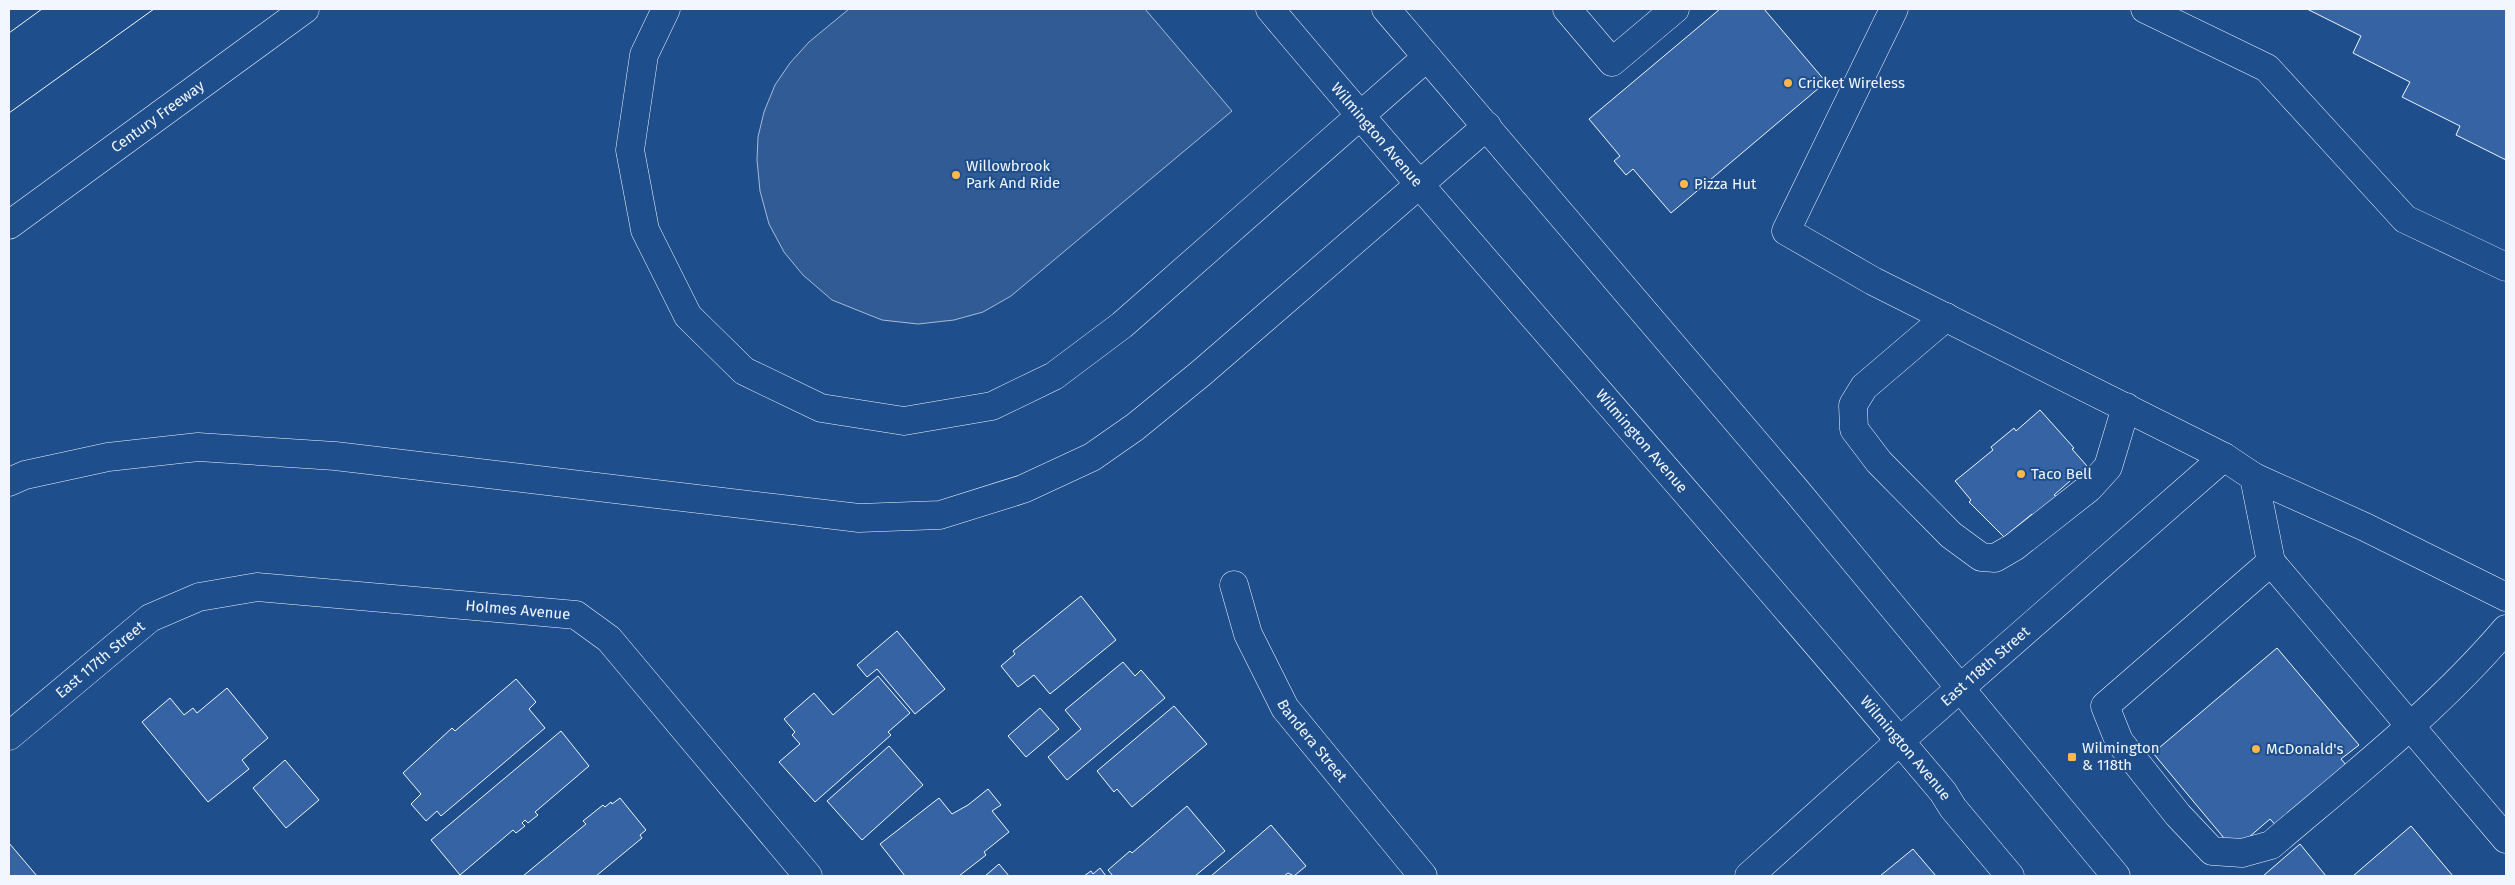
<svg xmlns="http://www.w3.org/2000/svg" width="2515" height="885" viewBox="0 0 2515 885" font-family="'Fira Sans',sans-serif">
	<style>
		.parking { fill: #305b95; stroke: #a8bbd7 }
		.building { fill: #3563a3; stroke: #f2f6ff }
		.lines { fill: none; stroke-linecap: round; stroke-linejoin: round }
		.minor-casing { stroke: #f2f6ff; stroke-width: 29 }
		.major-casing { stroke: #f2f6ff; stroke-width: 29 }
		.highway-casing { stroke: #f2f6ff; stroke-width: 29 }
		.minor { stroke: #1f4e8c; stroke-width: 28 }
		.major { stroke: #1f4e8c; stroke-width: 28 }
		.highway { stroke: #1f4e8c; stroke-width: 28 }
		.tram { stroke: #f2f6ff; stroke-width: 1 }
		.poi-dot { fill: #ffb74d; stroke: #1f4e8c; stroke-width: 2 }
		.labels { text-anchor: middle; stroke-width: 4; stroke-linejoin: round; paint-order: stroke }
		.poi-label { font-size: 15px; fill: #f2f6ff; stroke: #1f4e8c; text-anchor: start }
		.street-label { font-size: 15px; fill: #f2f6ff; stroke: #1f4e8c }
	</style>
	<rect width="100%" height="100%" fill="#1f4e8c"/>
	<path class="parking" d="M849 9H1145L1232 111 1011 296 983 312 954 320 918 324 882 320 832 300 803 275 784 252 769 224 760 191 757 160 758 137 764 112 775 85 790 63 809 42Z"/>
	<g class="building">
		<path d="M1720 9H1764L1826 82 1671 213 1633 169 1626 175 1614 161 1620 156 1589 119Z"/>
		<path d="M2307 9H2506V160L2456 135 2460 126 2402 97 2410 82 2353 53 2361 36Z"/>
		<path d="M2040 410 2074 448 2072 449 2087 466 2054 495 2057 497 2034 517 2032 514 2004 537 1969 502 1971 500 1955 481 1993 450 1991 447 2014 428 2016 431Z"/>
		<path d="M1081 596 1116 640 1050 694 1034 675 1018 687 1001 666 1015 654 1013 651Z"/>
		<path d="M897 631 945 689 915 714 877 669 867 677 857 665Z"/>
		<path d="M2277 648 2359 745 2341 759 2352 772 2281 831 2270 819 2234 850 2153 753Z"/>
		<path d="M1123 662 1135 676 1141 670 1165 698 1067 780 1048 757 1081 729 1065 710Z"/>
		<path d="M878 676 910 713 888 732 891 735 815 802 779 762 800 744 792 735 795 732 784 719 814 693 833 715Z"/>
		<path d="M516 679 536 702 529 709 545 728 441 816 437 811 426 821 411 804 421 794 403 773 452 728 455 731Z"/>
		<path d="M227 688 268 738 242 760 249 769 208 802 142 722 170 698 184 715 193 708 197 713Z"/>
		<path d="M1174 706 1207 744 1132 807 1117 789 1114 792 1097 771Z"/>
		<path d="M1040 708 1059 729 1026 757 1008 736Z"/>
		<path d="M561 731 589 766 535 812 538 815 528 823 525 820 522 823 525 826 516 833 513 830 460 875 431 840Z"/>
		<path d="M889 746 923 785 862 840 827 801Z"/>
		<path d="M285 760 319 800 286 828 253 788Z"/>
		<path d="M988 789 1001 805 992 811 1009 832 984 852 986 855 959 876H905L880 844 939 798 952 814 968 805Z"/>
		<path d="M620 798 646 830 640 835 642 838 596 876H523L586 824 583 821 603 805 605 807 611 802 612 804Z"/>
		<path d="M1187 806 1225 851 1195 876H1113L1108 870 1130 851 1132 853Z"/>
		<path d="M1271 825 1306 866 1294 876 1288 873 1284 876H1211Z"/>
		<path d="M2411 826 2453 876H2353Z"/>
		<path d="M9 843 37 876H9Z"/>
		<path d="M2300 844 2326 876H2263Z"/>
		<path d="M1913 849 1936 876H1880Z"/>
		<path d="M999 864 1009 876H985Z"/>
		<path d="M1100 868 1106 876H1084L1091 871 1093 874Z"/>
	</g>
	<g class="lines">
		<g class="minor-casing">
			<g id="minor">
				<path d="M1567 9 1612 62 1675 9"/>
				<path d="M1894 9 1786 231 1873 281 2224 457 2254 477 2365 527 2506 597"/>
				<path d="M2145 9 2267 68 2405 219 2506 267"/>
				<path d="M1946 317 1864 387 1853 405 1854 429 1879 462 1951 535 1981 557 1995 558 2014 547 2089 488 2108 467 2126 407"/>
				<path d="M2254 477 2271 562 2506 839"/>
				<path d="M2271 562 2105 706 2119 741 2178 815 2212 851 2242 853 2271 845C2352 776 2437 710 2506 629"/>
				<path id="s1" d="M1234 585 1248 634 1285 708 1423 876"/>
				<path id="s2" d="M9 736 150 618 199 597 257 587 576 615 609 639 808 876"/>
				<path id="s3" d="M1749 876 1901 740 2224 457"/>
			</g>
		</g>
		<g class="major-casing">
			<g id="major">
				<path id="s4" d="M1270 9C1491 272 1721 528 1943 792L1953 808 2010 876"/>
				<path d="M1386 9 1795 489 2116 876"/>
			</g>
		</g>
		<g class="highway-casing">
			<g id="highway">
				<path d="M666 9 644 55 630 150 645 230 688 316 744 371 821 408 904 421 992 406 1054 376 1122 325 1427 57"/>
				<path id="s5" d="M9 225 305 9"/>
				<path d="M9 482 25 475 108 457 198 447 335 456 859 518 940 515 1023 489 1092 457 1135 427 1200 374 1487 126"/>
			</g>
		</g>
		<use href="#minor" class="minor"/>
		<use href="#major" class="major"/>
		<use href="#highway" class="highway"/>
		<g class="tram">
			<path d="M9 33 42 9"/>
			<path d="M9 113 154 9"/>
		</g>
	</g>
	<g class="poi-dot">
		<circle cx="1788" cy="83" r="5"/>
		<circle cx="956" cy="175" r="5"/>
		<circle cx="1684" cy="184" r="5"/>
		<circle cx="2021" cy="474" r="5"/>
		<circle cx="2256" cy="749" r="5"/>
		<rect x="2067" y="752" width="10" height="10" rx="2.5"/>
	</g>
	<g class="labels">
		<g class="poi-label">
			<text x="1798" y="88">Cricket Wireless</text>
			<text x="966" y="171">Willowbrook<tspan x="966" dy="17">Park And Ride</tspan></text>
			<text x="1694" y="189">Pizza Hut</text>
			<text x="2031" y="479">Taco Bell</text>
			<text x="2082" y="753">Wilmington<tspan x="2082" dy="17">&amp; 118th</tspan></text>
			<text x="2266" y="754">McDonald's</text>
		</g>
		<g class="street-label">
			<text dy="5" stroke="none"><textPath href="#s5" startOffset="184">Century Freeway</textPath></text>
			<text dy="5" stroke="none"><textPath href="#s4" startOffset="165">Wilmington Avenue</textPath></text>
			<text dy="5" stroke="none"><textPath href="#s4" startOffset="570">Wilmington Avenue</textPath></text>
			<text dy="5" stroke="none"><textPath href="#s2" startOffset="558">Holmes Avenue</textPath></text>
			<text dy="5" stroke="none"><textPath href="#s2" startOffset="119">East 117th Street</textPath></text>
			<text dy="5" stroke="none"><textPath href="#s3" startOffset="316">East 118th Street</textPath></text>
			<text dy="5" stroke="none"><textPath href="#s1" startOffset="176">Bandera Street</textPath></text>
			<text dy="5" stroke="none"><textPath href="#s4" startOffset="975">Wilmington Avenue</textPath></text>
		</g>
	</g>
	<rect width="2515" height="885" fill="none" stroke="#f2f6ff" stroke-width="20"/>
</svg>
